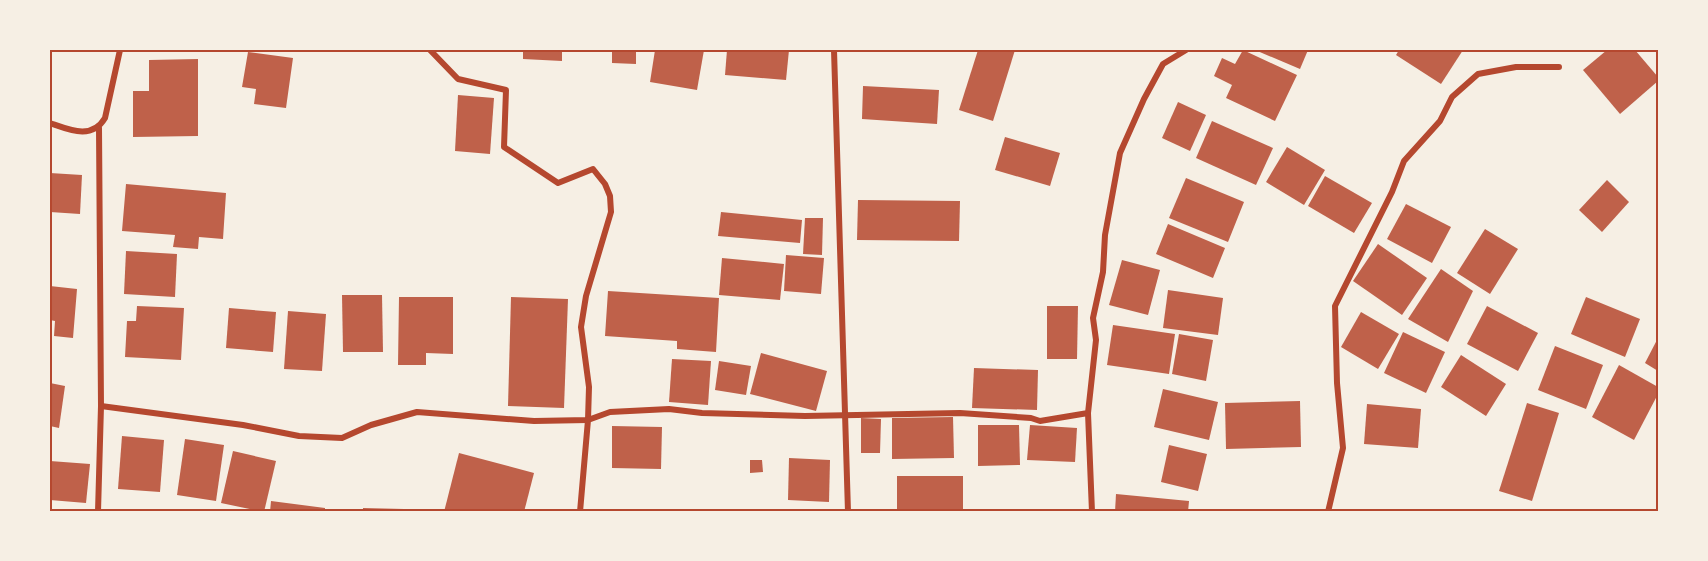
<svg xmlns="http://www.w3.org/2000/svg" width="1708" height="561" viewBox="0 0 1708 561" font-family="'Exo 2',sans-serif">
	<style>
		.building { fill: #bf614a }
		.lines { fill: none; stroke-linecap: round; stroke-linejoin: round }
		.minor { stroke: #b5482f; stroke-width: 6 }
		.neatline { fill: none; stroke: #b5482f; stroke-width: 2 }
	</style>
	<rect width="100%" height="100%" fill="#f6efe4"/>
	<g class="building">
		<path d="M523 50H562V61L523 59Z"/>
		<path d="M612 50 636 51V64L612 63Z"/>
		<path d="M655 50H704L697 90 650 82Z"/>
		<path d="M727 50H789L786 80 725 75Z"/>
		<path d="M978 50H1015L993 121 959 110Z"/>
		<path d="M1243 50 1297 75 1275 121 1226 98 1232 85 1214 76 1222 58 1235 64Z"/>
		<path d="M1255 50H1308L1300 69Z"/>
		<path d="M1399 50H1463L1441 84 1396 55Z"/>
		<path d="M1607 50H1635L1658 77V81L1620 114 1583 70Z"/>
		<path d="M248 52 293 58 286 108 254 104 256 89 242 87Z"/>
		<path d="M198 59V136L133 137V91H149V60Z"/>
		<path d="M863 86 939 90 937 124 862 119Z"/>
		<path d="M458 95 494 98 490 154 455 151Z"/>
		<path d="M1178 102 1206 115 1190 151 1162 138Z"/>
		<path d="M1212 121 1273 148 1256 185 1196 158Z"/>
		<path d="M1005 137 1060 153 1050 186 995 170Z"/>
		<path d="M1287 147 1325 170 1304 205 1266 182Z"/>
		<path d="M50 173 82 175 80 214 50 212Z"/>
		<path d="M1325 176 1372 203 1354 233 1308 206Z"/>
		<path d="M1186 178 1244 202 1228 242 1169 218Z"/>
		<path d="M1607 180 1629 202 1602 232 1579 210Z"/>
		<path d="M126 184 226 193 223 239 199 237 198 249 173 247 175 235 122 231Z"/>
		<path d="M858 200 960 201 959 241 857 240Z"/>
		<path d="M1406 204 1451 227 1432 263 1387 239Z"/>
		<path d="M721 212 802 220 800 243 718 236Z"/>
		<path d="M805 218H823L822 255 803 254Z"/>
		<path d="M1168 224 1225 248 1213 278 1156 254Z"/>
		<path d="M1485 229 1518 249 1490 294 1457 273Z"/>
		<path d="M1378 244 1427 278 1402 315 1353 281Z"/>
		<path d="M126 251 177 254 175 297 124 294Z"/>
		<path d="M786 255 824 258 821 294 784 291Z"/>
		<path d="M722 258 784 264 780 300 719 295Z"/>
		<path d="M1122 260 1160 270 1148 315 1109 305Z"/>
		<path d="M1441 269 1473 291 1448 342 1408 319Z"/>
		<path d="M50 286 77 289 73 338 54 336 55 321 50 320Z"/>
		<path d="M1168 290 1223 298 1218 335 1163 328Z"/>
		<path d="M608 291 719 298 716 352 677 349V341L605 336Z"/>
		<path d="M342 295H382L383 352H343Z"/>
		<path d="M399 297H453V354L426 353V365H398Z"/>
		<path d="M511 297 568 299 564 408 508 406Z"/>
		<path d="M1586 297 1640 319 1625 357 1571 334Z"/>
		<path d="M137 306 184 308 181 360 125 357 127 321H136Z"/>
		<path d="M1047 306H1078L1077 359H1047Z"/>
		<path d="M1487 306 1538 333 1518 371 1467 344Z"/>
		<path d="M229 308 276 312 273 352 226 348Z"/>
		<path d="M288 311 326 314 322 371 284 369Z"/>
		<path d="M1361 312 1399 334 1378 369 1341 347Z"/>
		<path d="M1113 325 1175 334 1169 374 1107 365Z"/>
		<path d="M1403 332 1445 352 1426 393 1384 373Z"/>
		<path d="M1179 334 1213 340 1206 381 1172 374Z"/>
		<path d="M1658 338V371L1645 363Z"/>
		<path d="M1555 346 1603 365 1586 409 1538 390Z"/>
		<path d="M761 353 827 371 816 411 750 394Z"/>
		<path d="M1461 355 1506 384 1486 416 1441 387Z"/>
		<path d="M672 359 711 361 708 405 669 402Z"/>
		<path d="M719 361 751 366 746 395 715 390Z"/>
		<path d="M1619 365 1658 387V394L1634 440 1592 417Z"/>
		<path d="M974 368 1038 370 1037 410 972 408Z"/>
		<path d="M50 383 65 386 59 428 50 426Z"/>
		<path d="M1163 389 1218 402 1209 440 1154 427Z"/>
		<path d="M1300 401 1301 447 1226 449 1225 403Z"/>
		<path d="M1527 403 1559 413 1532 501 1499 491Z"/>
		<path d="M1367 404 1421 409 1418 448 1364 444Z"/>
		<path d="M953 417 954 458 892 459V418Z"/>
		<path d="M861 418 881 419 880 453H861Z"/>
		<path d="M978 425H1019L1020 465 978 466Z"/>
		<path d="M1030 425 1077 428 1075 462 1027 460Z"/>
		<path d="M612 426 662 427 661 469 612 468Z"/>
		<path d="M122 436 164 440 160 492 118 489Z"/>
		<path d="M185 439 224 445 216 501 177 495Z"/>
		<path d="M1169 445 1207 454 1198 491 1161 482Z"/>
		<path d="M233 451 276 461 264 512 221 503Z"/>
		<path d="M459 453 534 473 524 512H444Z"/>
		<path d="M789 458 830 460 829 502 788 500Z"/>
		<path d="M750 460H762L763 472 750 473Z"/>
		<path d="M50 461 90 464 86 503 50 500Z"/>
		<rect x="897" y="476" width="66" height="36"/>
		<path d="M1116 494 1189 501 1188 512H1115Z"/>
		<path d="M271 501 325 508V512H270Z"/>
		<path d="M363 508 404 509V512H363Z"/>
	</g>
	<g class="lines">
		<g class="minor">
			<path d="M834 50 848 512"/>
			<path d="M50 123C70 130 92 140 105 118L120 50"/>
			<path d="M101 406 243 425 299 436 342 438 371 425 417 412 534 421 588 420 589 387 581 327 586 296 611 212 610 196 605 184 593 169 558 183 504 147 506 90 458 79 430 50"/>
			<path d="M1088 413 1092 512"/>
			<path d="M98 512 101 406 99 128"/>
			<path d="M580 512 588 420 610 412 669 409 702 413 805 416 960 413 1031 418 1040 421 1088 413 1096 340 1093 318 1103 272 1105 235 1120 153 1144 99 1163 64 1186 50"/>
			<path d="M1328 512 1343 448 1337 383 1335 306 1392 192 1404 161 1440 121 1452 97 1478 74 1516 67H1559"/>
		</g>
	</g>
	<rect width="1708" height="561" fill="none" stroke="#f6efe4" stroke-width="102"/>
	<rect x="51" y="51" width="1606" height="459" class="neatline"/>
</svg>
